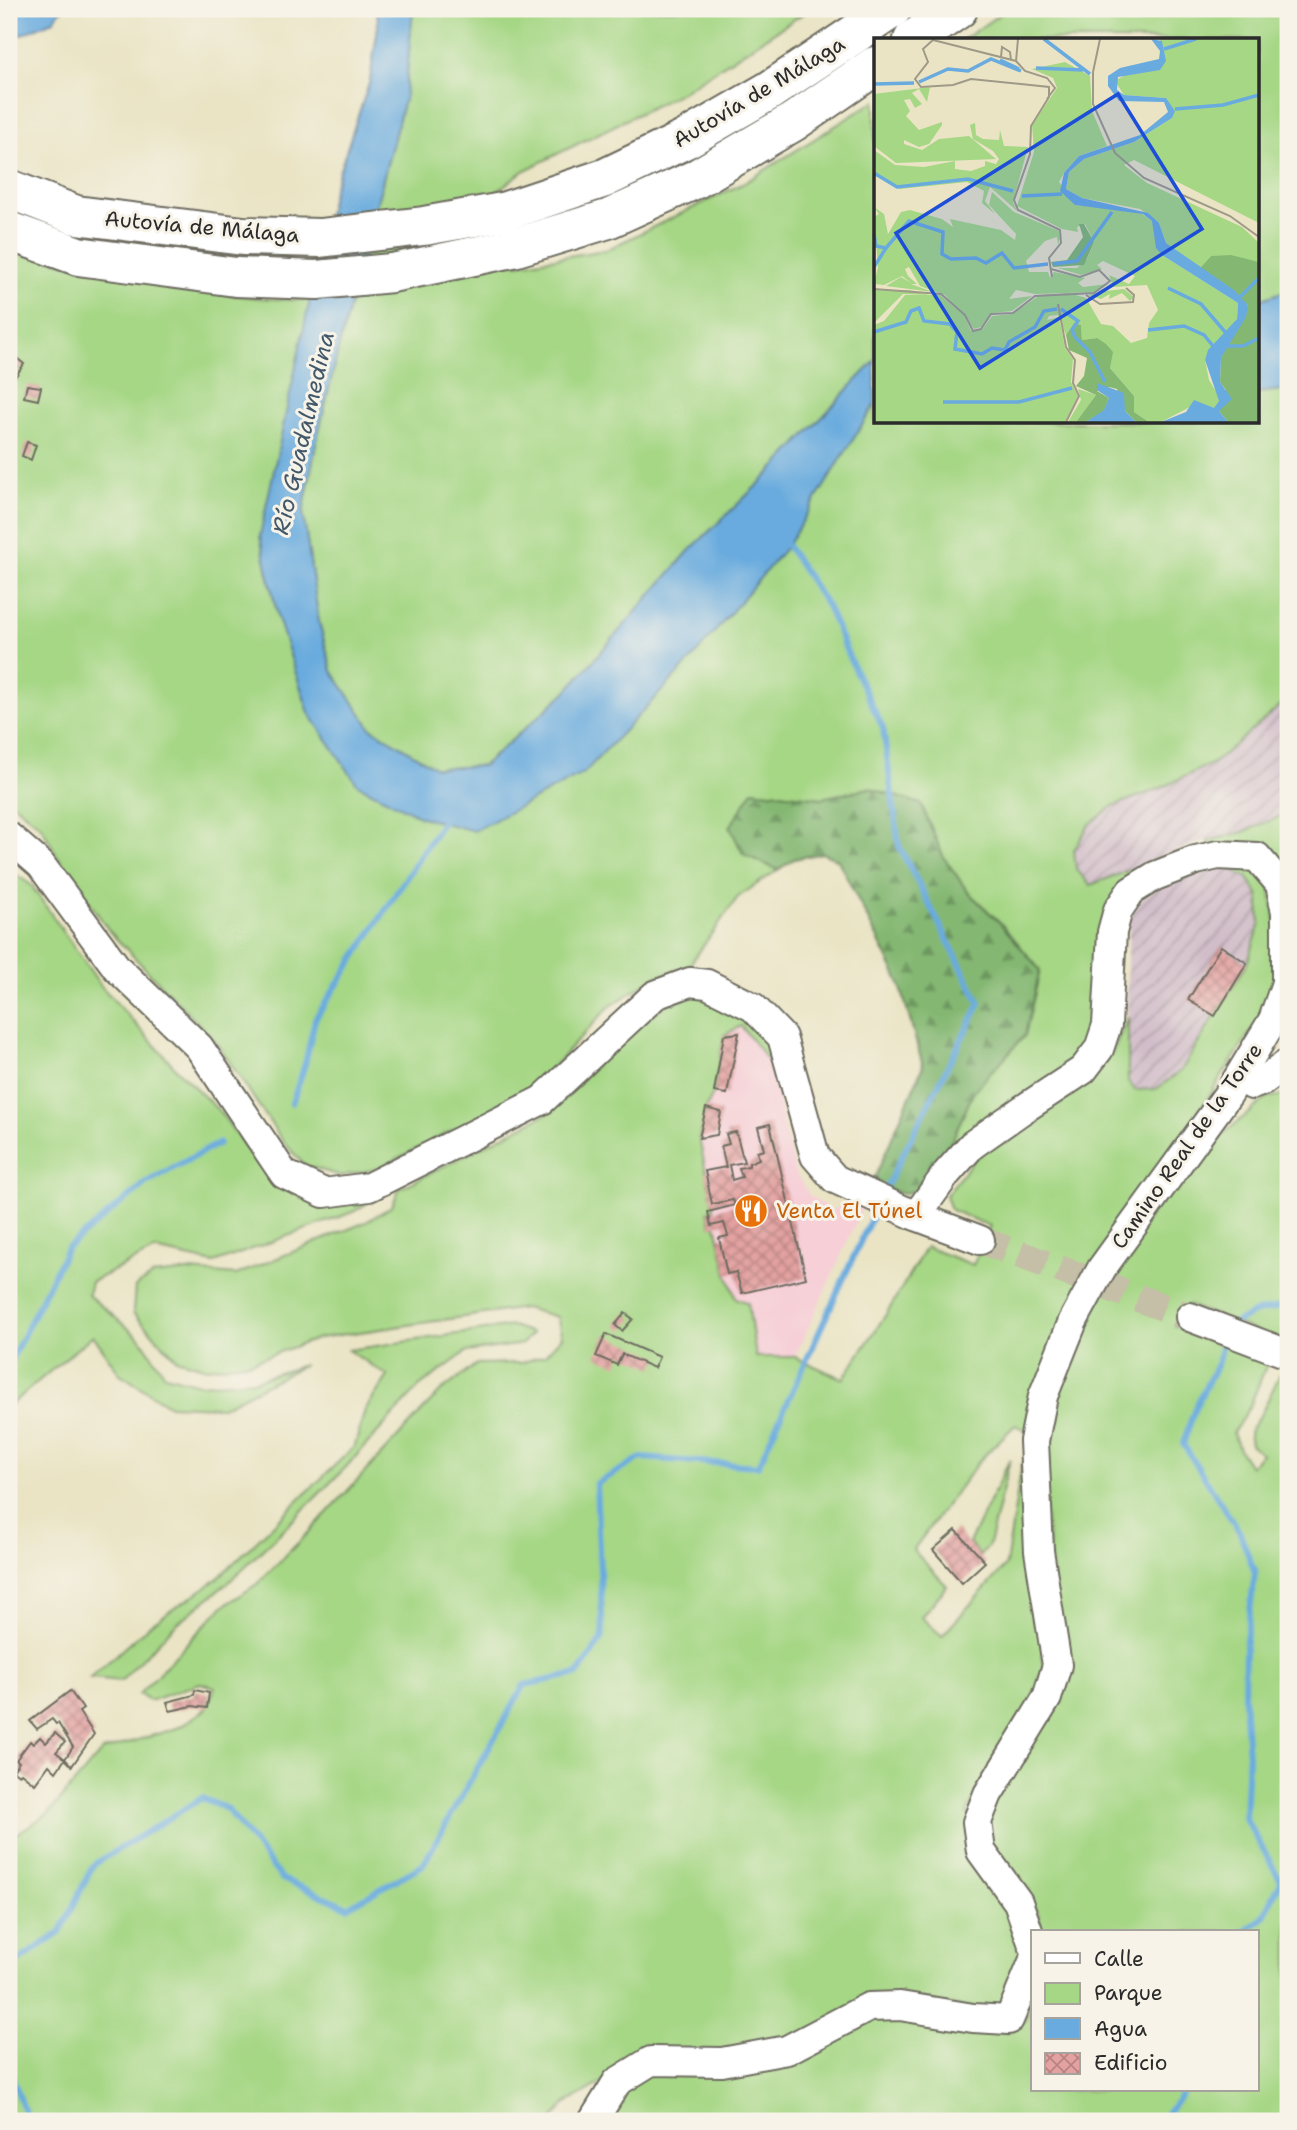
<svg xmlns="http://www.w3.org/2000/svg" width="1297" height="2130" viewBox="0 0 1297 2130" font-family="'Shantell Sans',sans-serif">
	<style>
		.built { fill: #f6cfd7 }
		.industrial { fill: url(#industrial-furrows) }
		.green { fill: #a6d785; stroke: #688158; stroke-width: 2 }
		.forest { fill: url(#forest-firs); stroke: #58724e; stroke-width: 2 }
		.water { fill: #69abde; stroke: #4a6b84; stroke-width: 2 }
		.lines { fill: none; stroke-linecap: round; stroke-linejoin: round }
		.stream { stroke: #69abde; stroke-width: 6 }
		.building { fill: url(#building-cross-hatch) }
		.minor-tunnel { stroke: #c4bfa6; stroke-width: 28; stroke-dasharray: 28 14; stroke-linecap: butt }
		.minor-casing { stroke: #6e6c61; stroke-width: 32 }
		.highway-casing { stroke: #6e6c61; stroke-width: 42 }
		.minor { stroke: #fff; stroke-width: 28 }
		.highway { stroke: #fff; stroke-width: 38 }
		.labels { text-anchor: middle; stroke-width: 6; stroke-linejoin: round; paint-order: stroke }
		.street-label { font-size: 21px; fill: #2b2b2b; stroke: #f7f3e8 }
		.food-label { font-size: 21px; fill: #c56008; stroke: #f7f3e8; text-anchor: start }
		.water-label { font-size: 23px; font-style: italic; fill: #41586a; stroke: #f7f3e8 }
		.inset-river { fill: none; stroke: #69abde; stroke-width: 3.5 }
		.inset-road { fill: none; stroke: #9e9a87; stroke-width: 2 }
		.view { fill: #1d4ed8; fill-opacity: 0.15; stroke: #1d4ed8; stroke-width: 3.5 }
		.inset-edge { fill: none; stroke: #2b2b2b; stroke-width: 3.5 }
	</style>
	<defs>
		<pattern id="industrial-furrows" width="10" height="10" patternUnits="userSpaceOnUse" patternTransform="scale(1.75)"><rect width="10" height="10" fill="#d1bdc9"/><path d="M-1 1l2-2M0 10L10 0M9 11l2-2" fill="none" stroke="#aa9aa3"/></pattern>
		<pattern id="forest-firs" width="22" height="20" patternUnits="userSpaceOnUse" patternTransform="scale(1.75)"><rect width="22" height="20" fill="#84b872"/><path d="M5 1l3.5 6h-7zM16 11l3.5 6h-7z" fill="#6c965e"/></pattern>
		<pattern id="building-cross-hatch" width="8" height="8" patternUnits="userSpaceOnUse" patternTransform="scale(1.75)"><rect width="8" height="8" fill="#e3a2a1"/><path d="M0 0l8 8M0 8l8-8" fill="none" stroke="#b88483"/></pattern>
	</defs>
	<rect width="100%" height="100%" fill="#f7f3e8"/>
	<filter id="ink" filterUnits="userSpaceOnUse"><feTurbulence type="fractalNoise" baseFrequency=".0143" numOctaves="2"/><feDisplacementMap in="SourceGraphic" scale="14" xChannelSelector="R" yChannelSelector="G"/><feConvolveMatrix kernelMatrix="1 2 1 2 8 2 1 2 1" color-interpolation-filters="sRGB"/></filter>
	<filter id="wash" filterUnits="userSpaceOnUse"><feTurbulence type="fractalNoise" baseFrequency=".00686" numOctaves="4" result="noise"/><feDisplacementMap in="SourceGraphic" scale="28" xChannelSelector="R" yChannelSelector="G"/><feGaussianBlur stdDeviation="1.57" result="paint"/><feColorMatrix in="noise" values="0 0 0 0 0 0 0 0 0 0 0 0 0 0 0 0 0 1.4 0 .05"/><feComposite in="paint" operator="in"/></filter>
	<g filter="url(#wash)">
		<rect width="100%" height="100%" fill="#eae4c5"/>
		<path class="built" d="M741 1026 774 1068 782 1121 796 1174 810 1196 832 1211 849 1200 863 1207 795 1357H756L748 1303 737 1298 727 1274 716 1225 711 1226 708 1212 714 1210 699 1138 706 1108 714 1092 724 1035Z"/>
		<g class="industrial">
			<path d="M1288 699V813L1243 832 1197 843 1090 885 1076 869 1074 850 1089 825 1113 806 1161 788 1215 762Z"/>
			<path d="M1207 868H1230L1248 878 1259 896 1260 925 1247 963 1181 1071 1156 1089 1135 1090 1128 1081 1127 961 1130 920 1138 902 1162 885Z"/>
		</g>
		<g class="green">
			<path d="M413 9H810L680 93 523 171 497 191 517 264 606 250 744 183 875 101V361L767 476 690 550 565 693 482 766 436 768 371 728 332 671 319 622 303 513 316 444 339 346 405 96Z"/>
			<path d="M1007 9H1288V290L1257 301V40H963Z"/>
			<path d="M9 250C108 272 207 300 310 300L260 537 278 618 309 713 421 817 787 546 875 404V422H1257V393L1288 389V699L1215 762 1161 788 1113 806 1089 825 1074 850 1076 869 1090 885 1141 866 1116 889 1093 1037 1080 1059 942 1162 974 1091 1025 1035 1040 970 1002 924 968 892 943 856 921 804 869 788 822 798 753 790 743 853 778 870 738 897 688 967 657 976 609 1007 538 1083 465 1124 377 1169 341 1176 304 1165 282 1140 216 1042 110 932 57 855 41 826 9 800Z"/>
			<path d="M1288 813V877L1276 856 1245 844 1211 851 1208 841 1243 832Z"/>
			<path d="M1230 868 1253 869 1270 883 1281 959 1268 1005 1167 1161 1028 1431 1015 1425 979 1461 913 1550 947 1586 921 1617 942 1636 1006 1565 1022 1463 1044 1667 1030 1703 967 1812 1012 1911 1022 1948 1013 1980 999 2006 975 2009 905 1998 768 2047 610 2078 567 2103 551 2121H9V1844L16 1834 49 1813 102 1751 180 1727 207 1708 215 1687 200 1683 149 1701 139 1694 221 1608 257 1584 311 1530 440 1392 477 1364 521 1363 545 1355 562 1337 557 1317 525 1308 319 1338 251 1362 207 1368 177 1359 133 1313 135 1287 153 1275 189 1271 236 1275 366 1222 392 1206 399 1189 552 1111 620 1039 666 1004 697 995 749 1018 768 1040 782 1064 774 1068 741 1026 724 1035 714 1092 706 1108 699 1138 714 1210 708 1212 711 1225H716L727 1274 736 1298 748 1303 756 1357H795L843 1379 887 1313 926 1247 973 1265 990 1226 951 1210 946 1195 983 1148 1112 1053 1128 1017V1081L1135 1090 1156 1089 1181 1071 1247 963 1260 925 1259 896 1248 878Z"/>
			<path d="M9 870 31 885 101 986 181 1074 219 1111 259 1165 296 1193 377 1197 353 1212 214 1263 155 1250 91 1282 88 1295 141 1339 165 1375 199 1384 256 1380 304 1365 222 1407 168 1405 119 1373 93 1335 9 1406Z"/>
			<path d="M1288 1095V1343L1188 1305 1174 1326 1268 1361 1250 1406 1233 1433 1239 1449 1250 1466 1262 1454 1251 1444 1249 1432 1262 1412 1283 1368 1288 1370V2121H603L620 2090 645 2074 831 2036 894 2013 1007 2032 1025 2020 1033 1997V2090H1257V1932H1041L1039 1915 1021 1885 995 1855 987 1827 993 1799 1065 1680 1045 1514 1049 1402 1092 1301 1162 1198 1222 1135 1268 1097Z"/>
			<path d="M512 1326 532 1333 522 1344 466 1352 419 1387 346 1467 285 1528 230 1581 174 1626 121 1681 90 1678 151 1624 216 1580 355 1446 365 1410 388 1376 348 1350Z"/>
			<path d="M1010 1459 989 1545 980 1556 969 1543Z"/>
		</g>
		<path class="forest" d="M869 788 921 804 943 856 968 892 1001 924 1040 970 1025 1035 974 1091 942 1162 917 1190 902 1194 872 1184 923 1066 899 981 838 860 822 853 794 859 778 870 743 854 730 827 753 790 822 798Z"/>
		<g class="water">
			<path d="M9 9H62L53 21 9 40Z"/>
			<path d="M377 9H413L405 96 339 346 316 444 303 513 319 622 332 671 371 728 436 768 483 766 565 693 690 550 767 476 875 361V404L787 546 692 659 584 773 474 831 421 817 358 785 309 713 278 618 260 536 333 190 370 80 378 26Z"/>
			<path d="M1288 290V389L1257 393V301Z"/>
		</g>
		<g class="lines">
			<g class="stream">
				<path d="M784 541 827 606 853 666 883 728 899 846 980 1003 887 1185"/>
				<path d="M292 1103 305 1064 315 1019 445 818"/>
				<path d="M1237 1322 1253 1313 1288 1305"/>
				<path d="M1222 1343 1218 1362 1195 1408 1183 1444 1240 1533 1255 1573 1245 1648 1244 1699 1248 1757 1245 1818 1281 1881 1263 1918 1244 1932"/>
				<path d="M9 1364 67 1248 147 1182 219 1143"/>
				<path d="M9 1967 60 1933 93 1865 202 1798 227 1809 282 1879 348 1907 423 1865 524 1685 578 1674 603 1637 596 1484 641 1458 758 1466 874 1212"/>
				<path d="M9 2067 28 2121"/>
				<path d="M1161 2121 1185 2090"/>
			</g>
		</g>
		<g id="blocks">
			<g class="building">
				<path d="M9 352 24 364 9 386Z"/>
				<path d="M27 385 41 387 38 400 24 397Z"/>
				<path d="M27 442 36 445 31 460 22 456Z"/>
				<path d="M1221 946 1247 963 1215 1016 1188 1000Z"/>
				<path d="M739 1033 727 1094 714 1092 724 1035Z"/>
				<path d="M706 1108 721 1112 717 1135 699 1138Z"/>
				<path d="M770 1124 806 1278 742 1293 736 1272 727 1274 719 1238 728 1236 724 1223 711 1226 708 1212 735 1205 733 1200 712 1204 705 1171 726 1167 721 1146 729 1144 726 1134 736 1132 744 1162 729 1165 732 1180 742 1177 739 1168 749 1166V1163L759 1159 757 1152 764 1150 758 1127Z"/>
				<path d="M625 1313 633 1319 622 1331 615 1325Z"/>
				<path d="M606 1334 659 1357 654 1368 622 1354 617 1365 596 1356Z"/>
				<path d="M956 1530 985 1562 962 1583 933 1550Z"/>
				<path d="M195 1690 209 1693 207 1708 192 1706 170 1711 167 1702 194 1695Z"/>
				<path d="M70 1691 83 1709 79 1712 94 1734 72 1766 65 1759 73 1747 58 1723 56 1724 52 1719 37 1729 30 1721Z"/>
				<path d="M55 1733 65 1742 56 1752 65 1759 56 1772 49 1765 35 1784 21 1773 19 1775 13 1771 19 1762 16 1760 30 1741 33 1744 40 1737 46 1743Z"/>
			</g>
		</g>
	</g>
	<g filter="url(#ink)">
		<use href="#blocks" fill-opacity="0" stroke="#6e6c61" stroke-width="2"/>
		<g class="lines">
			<path class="minor-tunnel" d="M980 1240 1190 1317"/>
			<g class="minor-casing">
				<g id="minor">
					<path d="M9 837 41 865 117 968 199 1047 284 1174 324 1193 369 1187 542 1100 655 995 690 982 707 984 753 1007 782 1037 815 1156 835 1179 916 1216 980 1240"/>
					<path d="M1252 1085 1263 1081 1288 1063"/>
					<path d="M916 1216 947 1173 972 1145 1022 1110 1083 1070 1099 1049 1107 1025 1112 932 1118 910 1131 891 1155 876 1196 860 1218 855 1257 857 1280 884 1286 912V983L1273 1020 1229 1093 1102 1268 1073 1321 1043 1396 1034 1441 1039 1551 1057 1665 1047 1698 988 1794 977 1822 981 1851 1018 1902 1033 1945"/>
					<path d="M1190 1317 1288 1354"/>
					<path d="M593 2121 617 2082 651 2061 722 2062 787 2050 869 2007 900 2006 973 2018 1009 2020 1033 1962"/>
				</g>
			</g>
			<g class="highway-casing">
				<g id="highway">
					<path d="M913 40 958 9"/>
					<path d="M9 189 76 215 243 236 320 238 424 226 503 212 605 178 686 139 769 91 892 9"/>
					<path d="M9 231 78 256 236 277 317 280 392 273 513 248 608 219 696 179 793 122 875 66"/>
				</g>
			</g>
			<use href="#minor" class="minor"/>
			<use href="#highway" class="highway"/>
		</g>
	</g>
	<defs>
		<g id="restaurant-disc" transform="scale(1.75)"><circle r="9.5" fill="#e8710a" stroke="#f7f3e8"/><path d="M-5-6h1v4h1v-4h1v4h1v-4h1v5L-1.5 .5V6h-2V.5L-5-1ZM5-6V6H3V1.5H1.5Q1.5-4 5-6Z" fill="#fff"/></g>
	</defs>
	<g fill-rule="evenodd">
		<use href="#restaurant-disc" x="751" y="1211"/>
	</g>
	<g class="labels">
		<g class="street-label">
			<text transform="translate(759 92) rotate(-31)" y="7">Autovía de Málaga</text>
			<text transform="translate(202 227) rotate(5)" y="7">Autovía de Málaga</text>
			<text transform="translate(1187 1146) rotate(-55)" y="7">Camino Real de la Torre</text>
		</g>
		<g class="food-label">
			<text x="776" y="1218">Venta El Túnel</text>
		</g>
		<g class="water-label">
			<text transform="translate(303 433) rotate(-77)" y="8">Río Guadalmedina</text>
		</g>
	</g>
	<g transform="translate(874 38)">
		<rect width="385" height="385" fill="#eae4c5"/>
		<path d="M286 1H385V185L260 122 250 127 273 145 368 189 385 205V224L337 218 326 230 292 205 285 185 266 171 208 160 192 151 195 134 210 121 260 104 298 80 292 60 250 57 241 43 256 34 287 31ZM191 24 216 38 218 73 233 108 205 118 190 135 185 144 201 167 264 173 278 183 288 217 364 265 363 281 331 322 335 342 346 360 345 373 318 368 287 384H275L260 374V358L236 330 223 300 208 302 207 287 200 285 192 297 184 277 175 278 173 282 185 279 191 310 199 321 197 344 204 358 191 384H0V287L10 283 31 257H66L90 277 97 293 108 292 118 278 138 276 166 257 195 255 212 260 227 286 239 288 257 305 273 300 275 285 284 272 273 247 239 249 231 253 250 251 260 259 256 263 248 255 235 261 236 256 227 261 214 257 230 254 229 253 238 245 235 237 255 246 261 238 229 223 223 227 228 231 207 237 184 230H203L213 221 220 204 211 186 203 189 204 194 188 191 143 168 160 114 158 87 183 50 179 40 158 31ZM56 49 53 64 45 51 38 55 48 66 41 70 36 61 30 62 36 73 32 78 45 92 68 84V87L55 106 45 109 30 102V106L48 112 65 101 95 98 122 121 22 125 0 108V56ZM101 85 102 97 109 101 125 102 126 92 130 108 154 109 139 164 143 173 116 149 111 163 121 176 108 165 110 153 93 144 25 151 0 137V112L21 127 50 129 81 123V131L97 133 111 128V123L122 126 125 121 119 113 99 101 96 87ZM118 154 140 174 185 193 186 200 184 207 183 199 171 203 152 223 155 234H174L176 240 180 234 211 240 204 245 209 249 234 246 222 254 161 256 142 252 135 261 158 258 138 273 118 275 107 289 100 291 71 257 46 248 35 229 31 231 34 238 43 246H37L59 254 12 248 27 239 37 245 28 238 10 247 0 246 4 229 0 179 5 176 0 169 10 176 14 196 27 174 36 172 68 181 79 189 76 181 127 192 141 202 142 196 115 167ZM0 252H36L55 257 29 256 0 285ZM204 351 222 357 202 384H194L207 362Z" fill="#a6d785"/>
		<path d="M205 186H210L220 204 210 227 179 229 177 224 193 222 209 199ZM357 217 385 224V384H354L345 373 352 352 346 344 347 320 374 267 326 230 337 218ZM200 285 207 287 208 302 223 300 232 306 239 314 236 330 260 358V374L275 384H262L251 373 243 351 235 349 223 353 235 360 230 373 212 384H202L222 357 202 348 210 338 213 320 195 312 192 297Z" fill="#84b872"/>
		<path d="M277 1 288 3 292 23 286 32 244 39 243 52 250 57 292 60 301 73 298 80 260 104 210 121 195 134 192 151 208 160 274 175 285 185 292 205 360 252 374 267 372 279 347 320 346 344 358 361 345 373 354 384H287L312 374 320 362 340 370 345 363 331 322 334 312 363 281 364 265 288 217 282 210 278 183 269 176 201 167 186 153 190 135 205 118 266 97 294 74 290 64 245 63 234 48V38L246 30 285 21 286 13ZM223 345 250 355 251 373 262 384H212L230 372 235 360 223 352Z" fill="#69abde"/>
		<path class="inset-river" d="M170 1 216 36M290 11 322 1M126 22 145 31M162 30 209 32M45 44 74 31 94 33 117 21 147 33M0 46 40 45M301 71 349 67 385 57M0 135 23 149 94 141 139 153M148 158 188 156M0 196 2 208 12 210 35 183 69 194 68 216 77 221 102 220 112 225 128 215 140 230 174 226M179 226 203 223 238 174M0 229 12 210M294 250 327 266 352 295M366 259 385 240M187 271 204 283 198 292 201 299 216 314 231 344M274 292 310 288 330 297 339 308M0 294 32 284 37 273 45 270 50 283 76 286 83 294 81 311 108 316 118 310 131 312 135 304 161 289 170 273 183 271M350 308H369L385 300M69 364H145L198 350"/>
		<path class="inset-road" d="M60 1 49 11 54 24 41 41 47 49 79 47 97 41 175 49V59L157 88 156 116 140 162 144 172 186 192 187 205 175 220 178 239M226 1 219 34V66L241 115 270 140 356 178 385 199M59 2 142 23 151 33 173 40 181 50 173 61M127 19 128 9 136 14 137 22M142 23 144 1M0 251 67 256 91 277 99 293 107 291 117 276 139 275 161 258 220 255 236 243 225 232 206 239 177 231M212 257 226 266 259 264 260 257 252 250M184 266 192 309 201 322 199 345 205 358 192 384"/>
		<path class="view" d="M244 56 328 191 106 330 22 195Z"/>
		<rect width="385" height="385" class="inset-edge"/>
	</g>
	<rect width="1297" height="2130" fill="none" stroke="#f7f3e8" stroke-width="35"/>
	<rect x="1031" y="1930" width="228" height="161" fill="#f7f3e8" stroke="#a5a39c" stroke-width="2"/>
	<rect x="1045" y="1953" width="35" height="10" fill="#ffffff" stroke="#a5a39c" stroke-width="2"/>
	<text x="1094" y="1966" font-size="21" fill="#2b2b2b">Calle</text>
	<rect x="1045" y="1983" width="35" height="21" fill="#a6d785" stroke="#a5a39c" stroke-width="2"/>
	<text x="1094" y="2000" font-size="21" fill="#2b2b2b">Parque</text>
	<rect x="1045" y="2018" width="35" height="21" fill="#69abde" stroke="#a5a39c" stroke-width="2"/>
	<text x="1094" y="2036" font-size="21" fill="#2b2b2b">Agua</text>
	<rect x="1045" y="2053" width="35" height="21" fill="url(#building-cross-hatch)" stroke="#a5a39c" stroke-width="2"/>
	<text x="1094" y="2070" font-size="21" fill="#2b2b2b">Edificio</text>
</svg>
